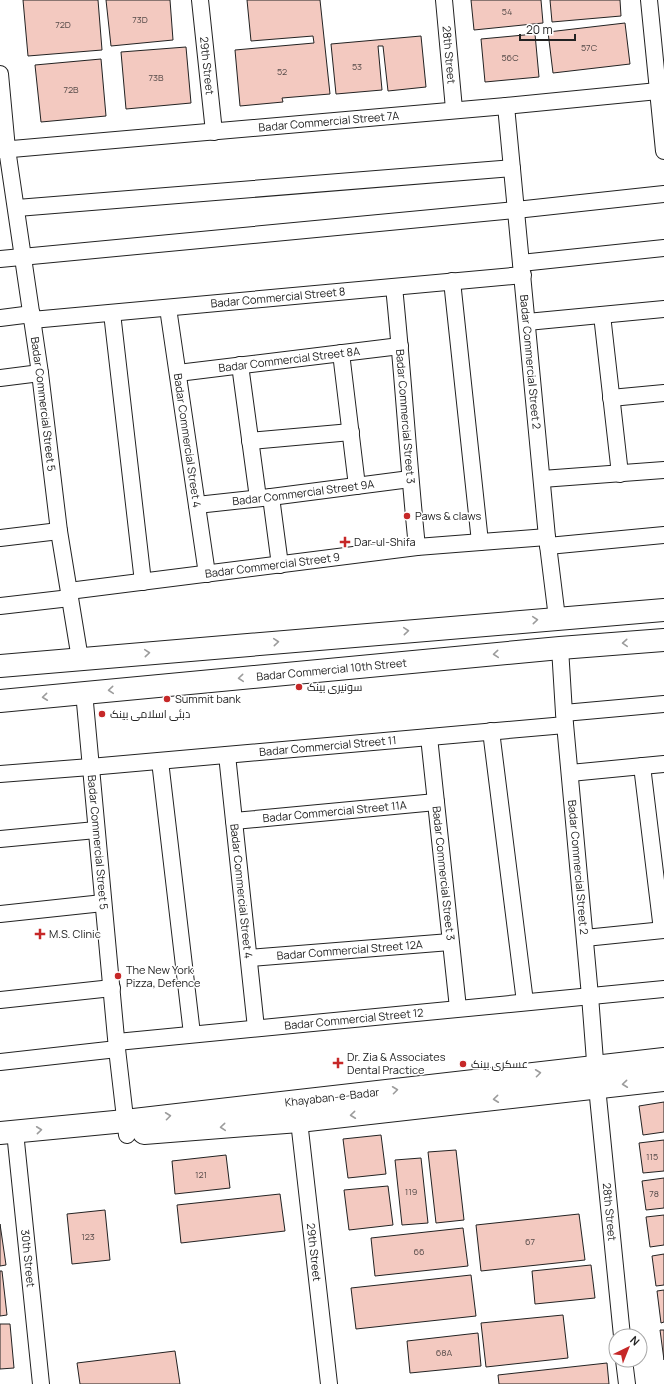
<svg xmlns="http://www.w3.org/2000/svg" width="664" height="1384" viewBox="0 0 664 1384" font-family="Manrope,Cairo,sans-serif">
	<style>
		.building { fill: #f3c9c0; stroke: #222 }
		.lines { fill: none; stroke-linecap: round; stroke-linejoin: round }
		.minor-casing { stroke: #222; stroke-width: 18 }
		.secondary-casing { stroke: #222; stroke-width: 24 }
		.minor { stroke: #fff; stroke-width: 16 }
		.secondary { stroke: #fff; stroke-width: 22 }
		.oneway { stroke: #9c9c9c }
		.poi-dot { fill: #c62828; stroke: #fff; stroke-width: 1.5 }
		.labels { text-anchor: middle; stroke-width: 3; stroke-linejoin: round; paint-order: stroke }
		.number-label { font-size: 9px; fill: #564c4a }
		.street-label { font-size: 11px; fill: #222; stroke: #fff }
		.poi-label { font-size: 11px; fill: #222; stroke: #fff; text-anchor: start }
	</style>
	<rect width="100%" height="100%" fill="#fff"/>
	<g class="building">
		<path d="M23 0H98L102 50 28 56Z"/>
		<path d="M106 0H170L173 40 111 46Z"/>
		<path d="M247 0H320L330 94 282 98 283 102 240 106 235 50 314 43 313 36 251 41Z"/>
		<path d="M471 0H541L543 23 474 30Z"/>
		<path d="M550 0H620L621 16 552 22Z"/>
		<path d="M625 23 630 64 553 73 548 32Z"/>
		<path d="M535 34 539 77 485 82 481 39Z"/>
		<path d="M421 36 426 87 388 91 383 46H378L382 90 336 94 331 44Z"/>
		<path d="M186 47 191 103 126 109 121 52Z"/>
		<path d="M101 59 106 116 41 122 35 65Z"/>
		<path d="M664 1102V1132L643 1135 639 1106Z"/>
		<path d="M381 1135 386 1174 348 1178 343 1139Z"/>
		<path d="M664 1140V1171L643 1173 639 1143Z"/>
		<path d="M456 1150 464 1220 436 1223 428 1152Z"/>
		<path d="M226 1155 230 1188 175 1194 172 1161Z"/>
		<path d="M421 1158 428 1223 402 1225 395 1160Z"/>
		<path d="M664 1178V1208L646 1210 642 1181Z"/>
		<path d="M388 1186 393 1225 349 1230 344 1190Z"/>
		<path d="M280 1194 285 1231 181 1243 177 1205Z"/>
		<path d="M105 1210 110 1260 72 1264 67 1214Z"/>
		<path d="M579 1214 585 1260 481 1271 476 1225Z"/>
		<path d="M664 1215V1245L650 1247 646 1217Z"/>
		<path d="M0 1224 6 1265 0 1266Z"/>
		<path d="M463 1228 468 1266 375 1276 371 1238Z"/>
		<path d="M664 1254V1285L656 1286 652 1256Z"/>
		<path d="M591 1265 595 1298 535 1304 532 1271Z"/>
		<path d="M0 1271H2L7 1315 0 1316Z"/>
		<path d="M471 1275 476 1316 356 1329 351 1288Z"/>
		<path d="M664 1290V1322L661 1323 657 1291Z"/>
		<path d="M563 1315 568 1358 486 1367 481 1323Z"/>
		<path d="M0 1324H10L14 1368 0 1369Z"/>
		<path d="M660 1330H664V1360Z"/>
		<path d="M478 1333 481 1366 410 1373 407 1341Z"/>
		<path d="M175 1351 180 1384H80L77 1363Z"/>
		<path d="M607 1363 609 1384H499L498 1375Z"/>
	</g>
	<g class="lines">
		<g class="minor-casing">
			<g id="minor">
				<path id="s1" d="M200 0 214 132"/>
				<path id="s2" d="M444 0 454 109"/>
				<path d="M649 0 664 151"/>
				<path id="s3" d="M0 74 7 149 40 373 59 531 80 659"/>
				<path id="s4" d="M506 106 547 537 557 618"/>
				<path id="s5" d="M0 150 506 106 658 91"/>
				<path d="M17 208 512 168"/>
				<path d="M0 259 516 210 664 194"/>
				<path d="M521 263 664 248"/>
				<path d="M452 281 480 542"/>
				<path id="s6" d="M394 287C403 373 408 460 417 547"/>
				<path id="s7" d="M168 308 207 574"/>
				<path d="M112 313 143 582"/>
				<path d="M602 315 620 474"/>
				<path d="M0 318 32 314"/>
				<path id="s8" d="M32 320 523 275"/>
				<path d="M527 322 664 309"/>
				<path d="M341 353 357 486"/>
				<path d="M240 365 258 498"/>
				<path id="s9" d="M178 373 400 346"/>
				<path d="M0 378 40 373"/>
				<path d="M611 398 664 393"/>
				<path d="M250 441 351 432"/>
				<path d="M542 479 664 470"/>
				<path d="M271 497 280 565"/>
				<path id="s10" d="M197 505 271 497 410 479"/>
				<path d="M0 538 59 531"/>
				<path d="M548 546 664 535"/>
				<path id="s11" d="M69 591 417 547 547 537"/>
				<path d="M0 606 70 598"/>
				<path id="s12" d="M560 648 564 713 590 996 597 1087 622 1336"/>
				<path id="s13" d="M84 692 117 1049 127 1135"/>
				<path d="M564 713 664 704"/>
				<path d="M491 731 525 1002"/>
				<path id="s14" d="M429 737 458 1008"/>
				<path id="s15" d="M227 755 256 1028"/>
				<path d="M160 761 192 1034"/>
				<path d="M642 766 662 930"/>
				<path d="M570 773 664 764"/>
				<path id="s16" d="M0 774 90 767 565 725"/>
				<path id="s17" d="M234 821 436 802"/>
				<path d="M0 839 96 830"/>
				<path d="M0 914 103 903"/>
				<path d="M585 938 664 930"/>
				<path id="s18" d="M249 958 450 942"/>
				<path d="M0 1000 112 988"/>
				<path id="s19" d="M117 1042 664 989"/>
				<path d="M0 1062 117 1049"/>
				<path id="s20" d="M299 1121 329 1384"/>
				<path id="s21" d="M15 1132 41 1384"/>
				<path d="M624 1360 627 1384"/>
			</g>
		</g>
		<g class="secondary-casing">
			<g id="secondary">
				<path d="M0 666 664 610"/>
				<path id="s22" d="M0 701 560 648 664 640"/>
				<path id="s23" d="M0 1133 125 1121 664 1059"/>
				<path d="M144 1133 299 1121 664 1080"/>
			</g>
		</g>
		<use href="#minor" class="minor"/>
		<use href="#secondary" class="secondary"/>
	</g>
	<defs><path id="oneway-chevron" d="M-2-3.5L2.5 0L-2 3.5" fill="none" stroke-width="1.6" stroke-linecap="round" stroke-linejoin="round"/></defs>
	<g class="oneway">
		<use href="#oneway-chevron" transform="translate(535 620) rotate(-5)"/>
		<use href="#oneway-chevron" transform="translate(406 631) rotate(-5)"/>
		<use href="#oneway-chevron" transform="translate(276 642) rotate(-5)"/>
		<use href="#oneway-chevron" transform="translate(625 643) rotate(176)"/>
		<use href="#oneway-chevron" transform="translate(147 653) rotate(-5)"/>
		<use href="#oneway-chevron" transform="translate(496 654) rotate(175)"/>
		<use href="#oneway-chevron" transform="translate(241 678) rotate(175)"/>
		<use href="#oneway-chevron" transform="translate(111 690) rotate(175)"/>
		<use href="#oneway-chevron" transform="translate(45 697) rotate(174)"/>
		<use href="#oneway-chevron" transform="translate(538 1073) rotate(-7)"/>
		<use href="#oneway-chevron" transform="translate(625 1084) rotate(174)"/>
		<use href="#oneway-chevron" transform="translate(395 1090) rotate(-7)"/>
		<use href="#oneway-chevron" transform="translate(496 1099) rotate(174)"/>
		<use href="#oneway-chevron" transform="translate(353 1115) rotate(174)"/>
		<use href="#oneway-chevron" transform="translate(168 1116) rotate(-7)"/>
		<use href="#oneway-chevron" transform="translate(223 1127) rotate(175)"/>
		<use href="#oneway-chevron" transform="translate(39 1130) rotate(-6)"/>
	</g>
	<g class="poi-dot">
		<circle cx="407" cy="516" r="4"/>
		<path d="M343 536h4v4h4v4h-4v4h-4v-4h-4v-4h4z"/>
		<circle cx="299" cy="687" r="4"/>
		<circle cx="167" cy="699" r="4"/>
		<circle cx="102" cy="714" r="4"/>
		<path d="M38 928h4v4h4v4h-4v4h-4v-4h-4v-4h4z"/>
		<circle cx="118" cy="976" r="4"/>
		<path d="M336 1057h4v4h4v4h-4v4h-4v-4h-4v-4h4z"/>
		<circle cx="463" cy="1064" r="4"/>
	</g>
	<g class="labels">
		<g class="number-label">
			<text x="507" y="15">54</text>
			<text x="140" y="23">73D</text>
			<text x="63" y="28">72D</text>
			<text x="589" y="51">57C</text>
			<text x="510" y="61">56C</text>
			<text x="357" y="70">53</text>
			<text x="282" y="75">52</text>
			<text x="156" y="81">73B</text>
			<text x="71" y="93">72B</text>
			<text x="652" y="1160">115</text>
			<text x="201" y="1178">121</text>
			<text x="411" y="1195">119</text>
			<text x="654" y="1197">78</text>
			<text x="88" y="1240">123</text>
			<text x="530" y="1245">67</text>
			<text x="419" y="1255">66</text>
			<text x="444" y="1356">68A</text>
		</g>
		<g class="street-label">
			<text dy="4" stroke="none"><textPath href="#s2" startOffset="55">28th Street</textPath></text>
			<text dy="4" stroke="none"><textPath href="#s1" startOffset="66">29th Street</textPath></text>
			<text dy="4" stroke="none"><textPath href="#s5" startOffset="330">Badar Commercial Street 7A</textPath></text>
			<text dy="4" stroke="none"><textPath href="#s8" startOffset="247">Badar Commercial Street 8</textPath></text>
			<text dy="4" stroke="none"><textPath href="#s9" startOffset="112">Badar Commercial Street 8A</textPath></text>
			<text dy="4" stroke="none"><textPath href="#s4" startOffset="257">Badar Commercial Street 2</textPath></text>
			<text dy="4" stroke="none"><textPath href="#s3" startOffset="333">Badar Commercial Street 5</textPath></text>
			<text dy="4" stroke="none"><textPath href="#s6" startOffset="130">Badar Commercial Street 3</textPath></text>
			<text dy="4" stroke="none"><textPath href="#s7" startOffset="134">Badar Commercial Street 4</textPath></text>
			<text dy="4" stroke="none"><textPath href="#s10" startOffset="107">Badar Commercial Street 9A</textPath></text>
			<text dy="4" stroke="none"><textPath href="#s11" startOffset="205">Badar Commercial Street 9</textPath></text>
			<text dy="4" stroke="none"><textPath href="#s22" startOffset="333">Badar Commercial 10th Street</textPath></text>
			<text dy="4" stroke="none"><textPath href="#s16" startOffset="329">Badar Commercial Street 11</textPath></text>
			<text dy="4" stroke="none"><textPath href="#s17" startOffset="101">Badar Commercial Street 11A</textPath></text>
			<text dy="4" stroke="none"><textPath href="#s13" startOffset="151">Badar Commercial Street 5</textPath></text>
			<text dy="4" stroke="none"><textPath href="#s12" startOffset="220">Badar Commercial Street 2</textPath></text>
			<text dy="4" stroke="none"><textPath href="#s14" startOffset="137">Badar Commercial Street 3</textPath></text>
			<text dy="4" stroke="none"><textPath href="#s15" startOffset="137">Badar Commercial Street 4</textPath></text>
			<text dy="4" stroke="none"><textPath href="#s18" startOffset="101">Badar Commercial Street 12A</textPath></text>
			<text dy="4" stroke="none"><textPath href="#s19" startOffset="238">Badar Commercial Street 12</textPath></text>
			<text dy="4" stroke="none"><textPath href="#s23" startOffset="334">Khayaban-e-Badar</textPath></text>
			<text dy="4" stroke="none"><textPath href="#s12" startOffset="566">28th Street</textPath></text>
			<text dy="4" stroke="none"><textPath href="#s20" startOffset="132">29th Street</textPath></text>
			<text dy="4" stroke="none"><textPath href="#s21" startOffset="127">30th Street</textPath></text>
		</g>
		<g class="poi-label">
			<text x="415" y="520">Paws &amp; claws</text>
			<text x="354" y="546">Dar-ul-Shifa</text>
			<text x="307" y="691">سونیری بینک</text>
			<text x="175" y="703">Summit bank</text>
			<text x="110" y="718">دبئی اسلامی بینک</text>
			<text x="49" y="938">M.S. Clinic</text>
			<text x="126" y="974">The New York<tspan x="126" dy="13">Pizza, Defence</tspan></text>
			<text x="347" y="1061">Dr. Zia &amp; Associates<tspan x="347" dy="13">Dental Practice</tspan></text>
			<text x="471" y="1068">عسکری بینک</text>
		</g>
	</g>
	<g transform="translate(628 1348) rotate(43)"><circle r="19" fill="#ffffff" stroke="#a7a7a7"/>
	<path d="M0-3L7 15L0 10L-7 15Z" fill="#c62828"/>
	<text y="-6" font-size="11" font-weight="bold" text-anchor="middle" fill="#222222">N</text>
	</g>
	<path d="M520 34v6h55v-6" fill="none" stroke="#222222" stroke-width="2"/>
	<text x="526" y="34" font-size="12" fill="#222222" stroke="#ffffff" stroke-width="3" paint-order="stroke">20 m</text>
</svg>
